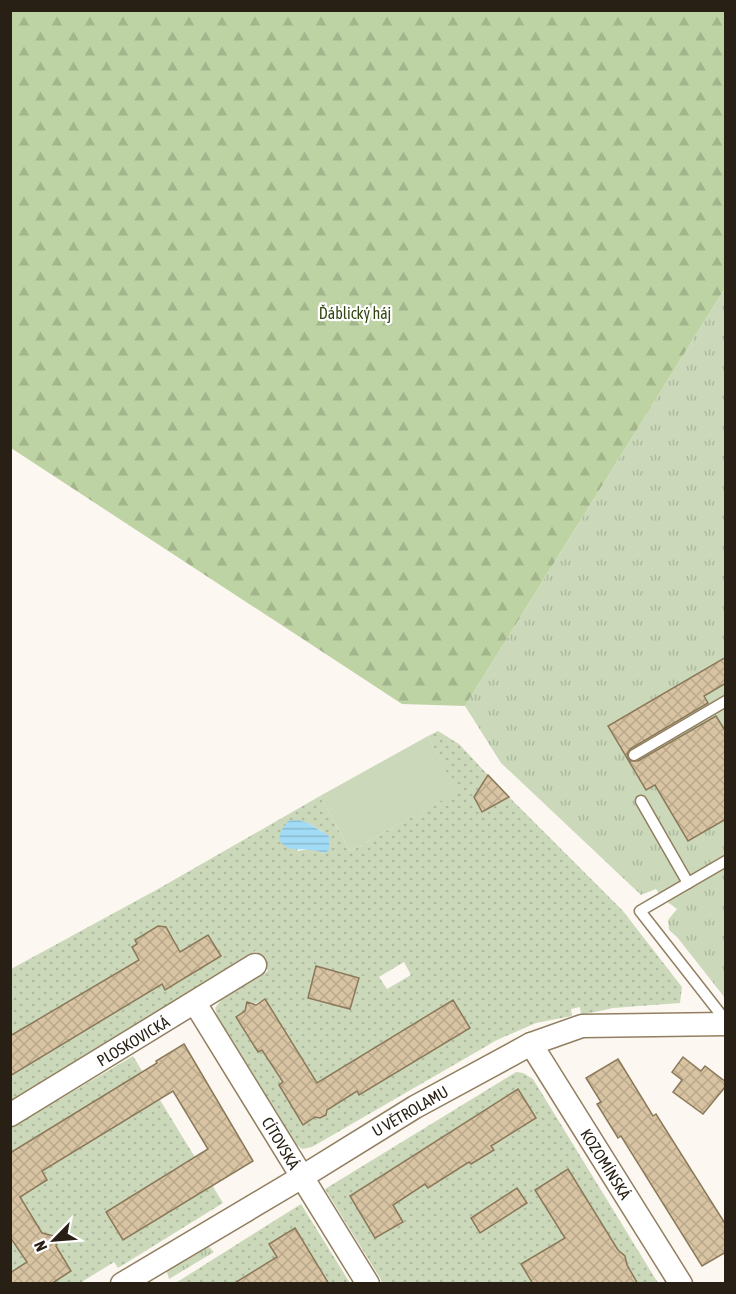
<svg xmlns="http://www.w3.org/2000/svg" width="736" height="1294" viewBox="0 0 736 1294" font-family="'Asap Condensed',sans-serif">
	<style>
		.grass { fill: url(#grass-tufts) }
		.forest { fill: url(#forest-firs) }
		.park { fill: #cbd9ba }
		.garden { fill: url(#garden-dots); fill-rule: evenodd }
		.water { fill: url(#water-rules) }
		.building { fill: url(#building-cross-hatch); stroke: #8b795a; stroke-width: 1.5 }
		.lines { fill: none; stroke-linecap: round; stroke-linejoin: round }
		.lane-casing { stroke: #927f61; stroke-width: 13 }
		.street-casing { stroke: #927f61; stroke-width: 25 }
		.lane { stroke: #fff; stroke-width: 10 }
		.street { stroke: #fff; stroke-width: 22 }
		.labels { text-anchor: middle; stroke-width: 4.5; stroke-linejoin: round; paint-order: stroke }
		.park-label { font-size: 16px; fill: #344713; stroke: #fff }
		.street-label { font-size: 16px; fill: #282014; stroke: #fff }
	</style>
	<defs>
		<pattern id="grass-tufts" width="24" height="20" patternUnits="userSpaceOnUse" patternTransform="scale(1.5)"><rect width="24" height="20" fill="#cbd9ba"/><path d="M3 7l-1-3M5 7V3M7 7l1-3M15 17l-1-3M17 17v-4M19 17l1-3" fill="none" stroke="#aeba9f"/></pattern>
		<pattern id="forest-firs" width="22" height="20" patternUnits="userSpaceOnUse" patternTransform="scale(1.5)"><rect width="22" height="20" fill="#bed3a3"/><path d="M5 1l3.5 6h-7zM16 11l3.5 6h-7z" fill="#a3b58b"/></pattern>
		<pattern id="garden-dots" width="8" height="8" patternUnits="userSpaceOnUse" patternTransform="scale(1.5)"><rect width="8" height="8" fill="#cbd9ba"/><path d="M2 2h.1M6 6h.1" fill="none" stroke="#aeba9f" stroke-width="1.8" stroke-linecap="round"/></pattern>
		<pattern id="water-rules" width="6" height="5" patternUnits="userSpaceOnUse" patternTransform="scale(1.5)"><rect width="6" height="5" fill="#a1dbf5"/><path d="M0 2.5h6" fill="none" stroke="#8bbcd1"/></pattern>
		<pattern id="building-cross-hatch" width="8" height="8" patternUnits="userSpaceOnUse" patternTransform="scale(1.5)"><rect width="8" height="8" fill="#d8c4a3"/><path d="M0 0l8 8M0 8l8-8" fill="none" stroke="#b9a88b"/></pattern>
	</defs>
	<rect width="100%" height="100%" fill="#fcf8f1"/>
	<g class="grass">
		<path d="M725 288V657L608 727 620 746 725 683V732L718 720 634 770 646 790 655 785 688 841 725 819V998L677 937 669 930 668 920 677 909 662 898 656 889 641 895 501 763 465 706Z"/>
		<path d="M206 1244 214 1252 169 1279 166 1269Z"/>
	</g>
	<path class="forest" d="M10 11H725V288L465 706 402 704 11 448Z"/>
	<path class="park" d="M428 736 458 792 350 851 320 796Z"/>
	<g class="garden">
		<path d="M438 731 459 744 488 775 474 797 481 812 509 797 623 911 682 987 680 1003 613 1008 581 1015 580 1007 571 1009 572 1016 536 1023 497 1040 312 1147 302 1149 292 1141 218 1019 215 1008 222 999 268 971 256 951 11 1102 10 1070 14 1074 82 1032 64 1004 11 1036V969L158 889 320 796 350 851 457 792 428 736ZM308 823 323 832 329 850 325 853 309 849 297 851ZM158 926 166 927 180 952 208 935 221 956 166 990 150 965 144 968 132 948 137 944 135 940ZM404 962 411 975 387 989 379 977ZM123 969 140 996 87 991ZM265 999 332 1107 320 1118 315 1117 303 1124 279 1085 283 1082 263 1049 258 1052 237 1017 245 1011 246 1007ZM453 1000 470 1028 359 1095 342 1068Z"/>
		<path d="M133 1056 223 1203 118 1268 114 1262 80 1283H51L57 1241 54 1236 48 1234 23 1255 27 1262 11 1273V1223L20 1197 47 1180 25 1144 11 1153V1128ZM128 1082 144 1109 70 1154 54 1127ZM179 1166 197 1194 123 1239 106 1212Z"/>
		<path d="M516 1072 523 1073 533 1079 658 1283H383L325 1189Z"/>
		<path d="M301 1204 350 1283 174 1284Z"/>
	</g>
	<path class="water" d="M298 820 308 823 329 836V850L325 853C320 852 315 850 310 850 297 848 287 853 279 839L281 831 288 821Z"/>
	<g class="building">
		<path d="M726 657V683L704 696 708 703 630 749 627 754 630 761H638L716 716 726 732V819L688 841 655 785 646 790 608 726Z"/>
		<path d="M488 775 509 797 482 812 474 797Z"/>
		<path d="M158 926 166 927 180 952 208 935 221 956 165 990 162 984 10 1076V1036L139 960 132 947 137 944 135 940Z"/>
		<path d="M316 966 359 978 350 1009 308 998Z"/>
		<path d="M265 999 317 1083 453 1000 470 1028 359 1095 357 1091 327 1110 326 1115 320 1118 315 1117 303 1125 279 1085 283 1082 262 1050 258 1052 236 1017 245 1011 247 1002 256 1005Z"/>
		<path d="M184 1044 253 1161 123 1240 106 1212 208 1149 173 1091 42 1171 47 1180 20 1197 42 1233 58 1237 56 1246 71 1271 51 1284H10V1273L27 1262 10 1237V1153L157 1063 156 1061Z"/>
		<path d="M683 1057 701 1071 705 1066 726 1082V1086L703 1114 673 1092 682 1080 672 1072Z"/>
		<path d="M618 1059 653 1116 656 1114 726 1225V1252L702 1266 621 1136 618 1138 597 1104 601 1102 586 1078Z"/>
		<path d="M518 1089 536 1118 491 1146 494 1150 471 1164 469 1162 428 1188 425 1184 393 1205 403 1222 375 1238 350 1196Z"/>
		<path d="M568 1169 618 1250 625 1256 627 1265 638 1284H533L521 1264 565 1238 535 1190Z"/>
		<path d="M517 1188 527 1203 480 1233 471 1218Z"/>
		<path d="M295 1228 329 1284H233L277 1257 269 1244Z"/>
	</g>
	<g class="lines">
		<g class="lane-casing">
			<g id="lane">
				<path d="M634 755 726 701"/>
				<path d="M641 801 688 883"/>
				<path d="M726 861 640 911 726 1021"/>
			</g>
		</g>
		<g class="street-casing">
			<g id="street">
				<path d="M195 1003 368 1284"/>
				<path d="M531 1044 681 1284"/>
				<path d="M10 1115 255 965"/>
				<path d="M122 1284 302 1177 415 1107 531 1044 582 1026 726 1024"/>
			</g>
		</g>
		<use href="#lane" class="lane"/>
		<use href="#street" class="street"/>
	</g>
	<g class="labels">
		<g class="park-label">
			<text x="355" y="319">Ďáblický háj</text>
		</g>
		<g class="street-label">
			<text transform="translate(133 1041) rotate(-31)" y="6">PLOSKOVICKÁ</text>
			<text transform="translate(410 1111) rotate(-30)" y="6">U VĚTROLAMU</text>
			<text transform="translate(281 1143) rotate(59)" y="6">CÍTOVSKÁ</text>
			<text transform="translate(606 1164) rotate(58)" y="6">KOZOMÍNSKÁ</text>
		</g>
	</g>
	<rect width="736" height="1294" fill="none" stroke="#282014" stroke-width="24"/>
	<g transform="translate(54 1240) rotate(245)" stroke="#ffffff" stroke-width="4.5" paint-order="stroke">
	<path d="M0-4.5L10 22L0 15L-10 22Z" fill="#282014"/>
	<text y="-9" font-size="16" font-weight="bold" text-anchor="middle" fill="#282014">N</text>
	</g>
</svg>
